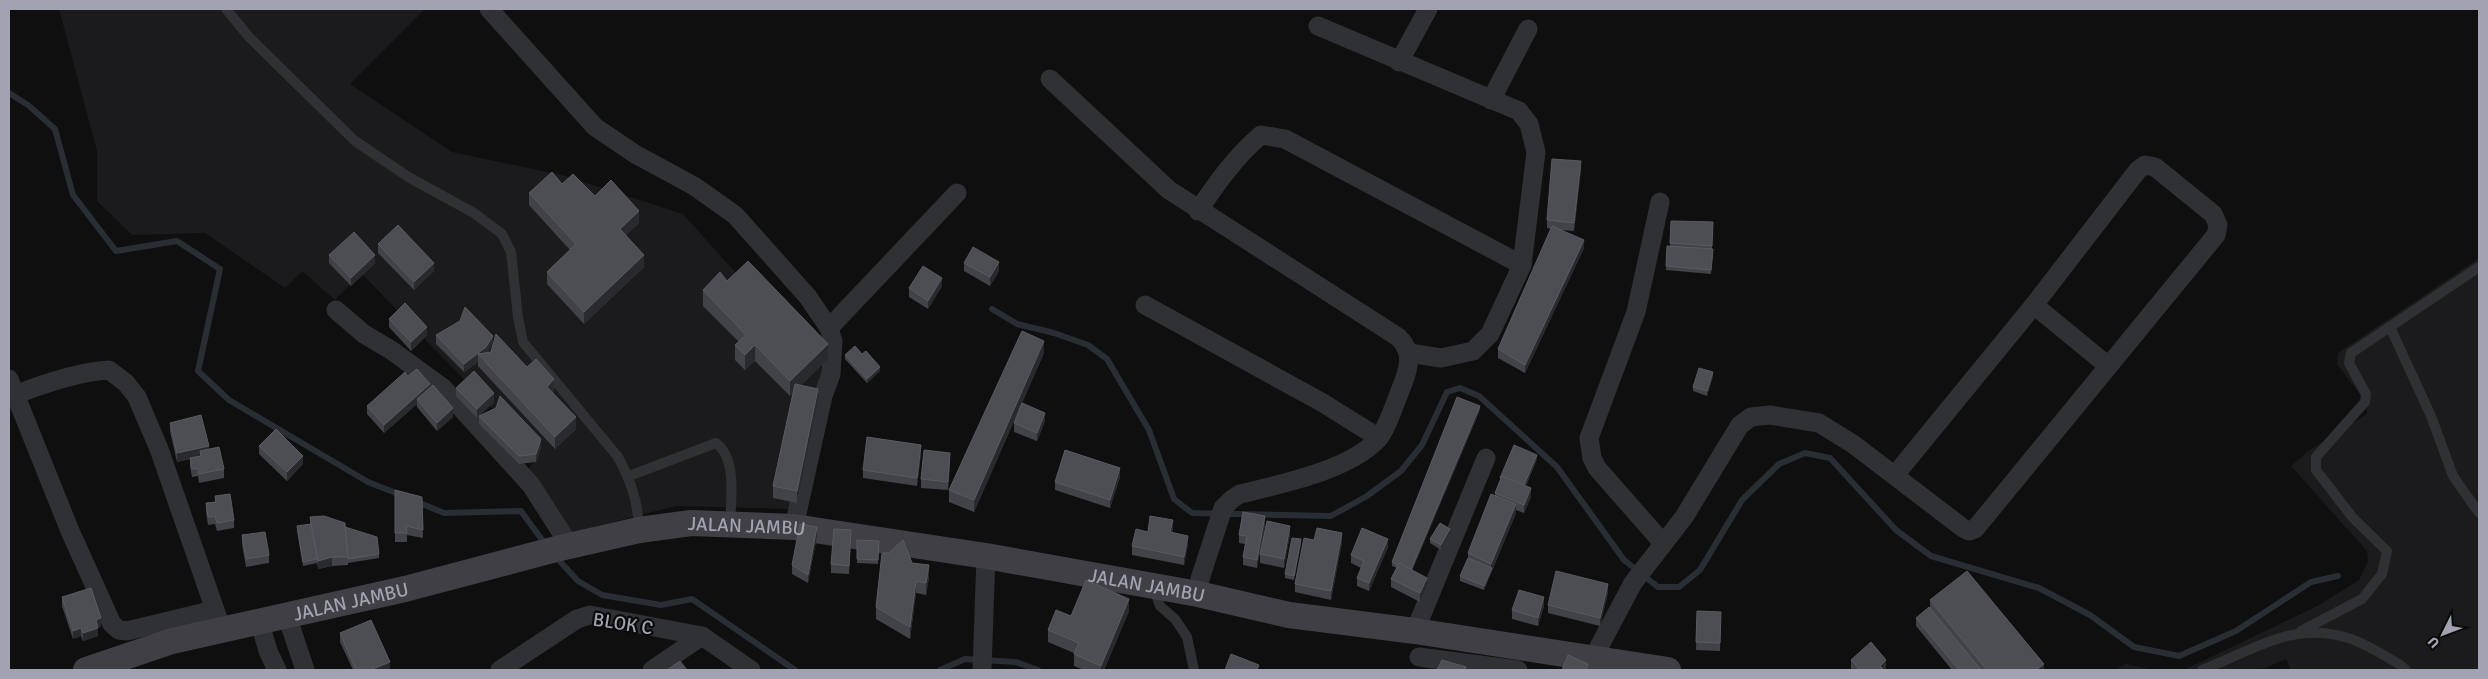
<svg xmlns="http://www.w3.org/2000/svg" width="2488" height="679" viewBox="0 0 2488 679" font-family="Signika,sans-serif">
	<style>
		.built { fill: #1b1b1d }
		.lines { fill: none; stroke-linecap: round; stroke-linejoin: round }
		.stream { stroke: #292e35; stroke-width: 6 }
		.lane { stroke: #303135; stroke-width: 10 }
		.street { stroke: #303135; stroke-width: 19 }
		.secondary { stroke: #3f3f45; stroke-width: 26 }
		.wall { fill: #424348 }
		.shaded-wall { fill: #292a2d }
		.building { fill: #4c4e53; stroke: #5a5b62 }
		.labels { text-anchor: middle; stroke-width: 4.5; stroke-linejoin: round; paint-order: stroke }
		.street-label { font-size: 19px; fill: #a1a4b0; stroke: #0a0a0b }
	</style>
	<rect width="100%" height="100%" fill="#0f0f10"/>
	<g class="built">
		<path d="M59 9H425L350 84 452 152 562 175 683 214 824 371 791 509 676 506 566 534 526 473 538 456 361 273 335 300 302 271 285 288 205 233 132 235 97 201V151Z"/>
		<path d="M2479 258V670H2291L2286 659 2260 670H2184L2319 605 2359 580 2368 561 2367 551 2291 466 2308 451 2367 414V404L2337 364 2338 353Z"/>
		<path d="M2126 664 2154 670H2115Z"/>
	</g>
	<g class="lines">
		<g class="stream">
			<path d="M9 93 28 105 55 129 73 195 116 251 177 241 220 269 198 371 229 400 368 482 401 495"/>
			<path d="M992 309 1017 324 1054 333 1088 345 1107 359 1149 430 1174 499 1192 513 1331 516 1367 496 1401 471 1422 445 1447 392 1460 388 1479 396 1557 467 1624 560 1658 587H1679L1700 570 1742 500 1779 464 1805 453 1830 458 1896 530 1931 556 2039 588 2090 615 2134 647 2179 656 2236 631 2311 582 2338 576"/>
			<path d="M415 501 444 513 521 511 545 544"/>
			<path d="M555 556 578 581 602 595 661 605 692 599 795 670"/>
			<path d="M940 670 965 659 1016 662 1038 670"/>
		</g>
		<g class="lane">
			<path d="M226 9 249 37 355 141 410 178 474 213 502 234 511 252 518 317 523 342 618 457C631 481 638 502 639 529"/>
			<path d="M2390 327 2431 416 2453 476 2479 513"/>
			<path d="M629 476 716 443C737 458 731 500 730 523"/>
			<path d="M1154 589 1160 606 1175 619 1187 637 1194 670"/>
			<path d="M2301 631 2362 599 2382 574 2387 551 2353 518 2316 470V457L2365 402 2366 394 2349 363 2351 353 2479 267"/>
			<path d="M2202 670C2252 651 2292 620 2348 638 2365 643 2383 655 2399 664L2406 670"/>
		</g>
		<g class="street">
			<path d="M489 9 595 127 635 154 694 186 735 215 808 297 829 328 833 341 831 374 823 396 794 527"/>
			<path d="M1318 26 1519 111 1529 124 1536 152 1522 265 1490 334 1473 351 1441 358 1409 353"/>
			<path d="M1399 62 1428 9"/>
			<path d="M1050 79 1169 190 1398 337C1414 352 1409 368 1402 386 1396 400 1387 429 1378 439 1350 470 1281 484 1240 494L1232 499 1223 508 1200 579 1198 594"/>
			<path d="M1491 100 1528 29"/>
			<path d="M1660 202 1636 312 1589 438 1592 458 1597 468 1662 542"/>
			<path d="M1198 211C1216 184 1236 156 1261 135L1285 139 1522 265"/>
			<path d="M1145 305 1323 403 1379 438"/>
			<path d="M2034 305 2107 365"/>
			<path d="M336 310 364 334 391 350 443 388 531 485 570 546"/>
			<path d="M829 328 957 193"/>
			<path d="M9 379 70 531 112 624 119 630 127 631 214 610"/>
			<path d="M15 395C45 383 77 372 109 370L126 383 137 397 159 449 222 630"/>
			<path d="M287 616 305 670"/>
			<path d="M260 623 268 651 277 670"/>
			<path d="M1415 631 1486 458"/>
			<path d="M1419 657 1518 670"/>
			<path d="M1593 658 1633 583 1684 517 1740 425 1751 417 1770 415 1819 423 1853 444 1963 528 1969 531 1975 529 2216 235 2218 225 2213 214 2155 167 2145 165 2138 170 2034 305 1895 475"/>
			<path d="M500 670 577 619 590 615 702 636 751 670"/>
			<path d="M652 670 702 636"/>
			<path d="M982 670 986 556"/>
		</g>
		<path class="secondary" id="s1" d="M86 670 172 641 405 589 560 548 639 530 691 523 794 527 986 556 1198 594 1289 615 1415 631 1668 670"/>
	</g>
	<g class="wall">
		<path d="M1581 169 1574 231 1561 230 1584 248 1525 373 1498 358V349L1551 229 1547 228V220Z"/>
		<path d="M562 184 595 196 639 223 626 235 644 267 584 324 547 284V272L570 250 529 205V193Z"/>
		<path d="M1671 221 1713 222 1712 249 1713 254 1711 274 1666 270 1667 246 1670 247Z"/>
		<path d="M378 244 434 271 414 290 378 253Z"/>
		<path d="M329 255 375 263 351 286 329 263Z"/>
		<path d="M964 263 999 271 990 286 964 271Z"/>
		<path d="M727 281 828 359 801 385 818 401 797 503 773 498V486L793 393 790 396 755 361 745 370 735 360V345L739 342 703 306V290Z"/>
		<path d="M942 286 928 309 909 297V288Z"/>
		<path d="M389 319 427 335 411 351 389 327Z"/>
		<path d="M436 335 488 352 527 367 554 391 553 393 576 429 555 449 478 366V362L464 372 436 344Z"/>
		<path d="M1044 353 974 512 949 502V490Z"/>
		<path d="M862 354 880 371 867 383 845 359V355Z"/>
		<path d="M408 376 430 387 453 417 437 431 417 407V404L384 433 367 414V406Z"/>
		<path d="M1713 376 1707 396 1693 391V387Z"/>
		<path d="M456 388 494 402 477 418 456 396Z"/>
		<path d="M1480 410 1412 570 1427 586 1420 602 1391 587V579L1397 568 1392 566V562Z"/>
		<path d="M479 416 541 447 536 462 519 464 479 424Z"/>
		<path d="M1045 421 1037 441 1014 432V423Z"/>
		<path d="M170 423 209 449 224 469V478L199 483 198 476 192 477 190 466V459L177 462 170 431Z"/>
		<path d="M259 446 303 464 287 481 259 454Z"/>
		<path d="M921 453 917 486 863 478V470Z"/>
		<path d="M1537 459 1526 486 1531 497 1524 513 1516 510V513L1484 590 1460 581V576L1468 558V553L1495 495V493L1500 481V478Z"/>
		<path d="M950 461 948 490 921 488V479Z"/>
		<path d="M1120 477 1110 508 1055 490V482Z"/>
		<path d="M395 490 422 497 423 538 407 535V542H395Z"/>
		<path d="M215 496 234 520V528L217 531 215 524 208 525 206 512V503L215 502Z"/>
		<path d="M310 517 345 527 379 554V558L348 563V565L332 566 318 569 317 562V563L303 566 297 531V526L310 524Z"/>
		<path d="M1265 525 1257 568 1243 565V557L1245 544 1239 543V535Z"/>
		<path d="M1173 529 1172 532 1188 544 1184 565 1132 555V546L1148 532Z"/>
		<path d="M1450 533 1441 550 1430 543V539Z"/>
		<path d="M1290 534 1284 568 1260 563V554Z"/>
		<path d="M242 535 269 555V563L246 567 242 544Z"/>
		<path d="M817 536 808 583 792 574V565Z"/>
		<path d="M851 538 849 574 831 573V564Z"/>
		<path d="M857 540 879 541 878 564 857 563Z"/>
		<path d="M1314 540 1342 542 1331 600 1295 592V584Z"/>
		<path d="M1301 544 1294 580 1285 578V574Z"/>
		<path d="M1388 547 1369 591 1357 586V578L1361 568 1351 563V555Z"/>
		<path d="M912 563 929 577 926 595 916 593 910 639 876 619V607Z"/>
		<path d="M1608 592 1600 626 1548 613V605Z"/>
		<path d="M62 597 101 627H98V636L83 641 81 636 73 639 62 606Z"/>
		<path d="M1930 600 2044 670H1952L1916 626V618L1930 608Z"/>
		<path d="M1544 606 1538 626 1512 619V610Z"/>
		<path d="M1129 611 1104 670H1084L1074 666V653L1048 642V630L1071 616Z"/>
		<path d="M1697 611 1721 612 1720 651 1696 650Z"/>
		<path d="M340 633 390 670H353L340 642Z"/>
		<path d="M1851 660 1886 668 1884 670H1852L1851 668Z"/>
	</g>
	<g class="shaded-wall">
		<path d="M1581 161V169L1574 231V223Z"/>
		<path d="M639 211V223L620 241V229Z"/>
		<path d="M1584 240V248L1525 373V365Z"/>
		<path d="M375 255V263L351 286V278Z"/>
		<path d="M644 255V267L584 324V312Z"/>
		<path d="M999 262V271L990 286V277Z"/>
		<path d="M434 263V271L414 290V282Z"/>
		<path d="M942 278V286L928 309V301Z"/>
		<path d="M427 327V335L411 351V342Z"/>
		<path d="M493 336V344L486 356 478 354V362L464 372V364Z"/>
		<path d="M1044 341V353L974 512V500Z"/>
		<path d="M828 344V359L790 396V381Z"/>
		<path d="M755 345V361L745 370V355Z"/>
		<path d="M880 367V371L867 383V379Z"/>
		<path d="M1713 372V376L1707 396V391Z"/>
		<path d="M554 379V391L547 399V387Z"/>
		<path d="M430 384V392L417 399V404L384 433V425Z"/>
		<path d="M818 389V401L797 503V491Z"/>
		<path d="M494 393V402L477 418V409Z"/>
		<path d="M1480 406V410L1410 576V571Z"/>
		<path d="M453 408V417L437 431V423Z"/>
		<path d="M1045 413V421L1037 441V433Z"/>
		<path d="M576 417V429L555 449V437Z"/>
		<path d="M541 439V447L536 462V454Z"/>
		<path d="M921 445V453L917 486V478Z"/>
		<path d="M209 446V454L200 451V456L177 462V453Z"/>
		<path d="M950 453V461L948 490V482Z"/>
		<path d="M1537 455V459L1523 492V488Z"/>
		<path d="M303 456V464L287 481V472Z"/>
		<path d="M1120 468V477L1110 508V500Z"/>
		<path d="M1531 488V497L1524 513V505Z"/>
		<path d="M1516 504V513L1484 590V586L1491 568V564Z"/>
		<path d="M1265 516V525L1257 568V560Z"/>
		<path d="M1173 520V529L1170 540V532Z"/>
		<path d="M1290 526V534L1284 568V559Z"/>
		<path d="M817 527V536L808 583V575Z"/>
		<path d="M1450 529V533L1441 550V545Z"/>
		<path d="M851 530V538L849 574V566Z"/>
		<path d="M1342 533V542L1331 600V591Z"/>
		<path d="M1188 536V544L1184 565V557Z"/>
		<path d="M1301 539V544L1294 580V576Z"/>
		<path d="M1388 539V547L1369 591V583Z"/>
		<path d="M332 557V566L318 569V561Z"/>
		<path d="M929 565V577L926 595V583Z"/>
		<path d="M1427 578V586L1420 602V593Z"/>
		<path d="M916 581V593L910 639V627Z"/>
		<path d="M1608 584V592L1600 626V618Z"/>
		<path d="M1544 597V606L1538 626V618Z"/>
		<path d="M1129 599V611L1104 670H1101V666Z"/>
		<path d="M101 618V627L96 628V620Z"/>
		<path d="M81 628V636L73 639V631Z"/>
		<path d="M98 628V636L83 641V633Z"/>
		<path d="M1886 660V668L1884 670 1880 666Z"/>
		<path d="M390 662V670H370Z"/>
		<path d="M2044 664V670H2036Z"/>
	</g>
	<g class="building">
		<path d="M1552 159 1581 161 1574 223 1547 220Z"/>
		<path d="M552 172 562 184 573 174 595 196 611 180 639 211 620 229 644 255 584 312 547 272 576 244 529 193Z"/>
		<path d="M1671 221 1713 222 1712 246 1670 243Z"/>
		<path d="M398 225 434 263 414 282 378 244Z"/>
		<path d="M1552 226 1584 240 1525 365 1498 349Z"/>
		<path d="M354 232 375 255 351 278 329 255Z"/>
		<path d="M1667 246 1713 249 1711 270 1666 266Z"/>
		<path d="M973 247 999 262 990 277 964 263Z"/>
		<path d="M748 261 828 344 790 381 755 345 745 355 735 345 746 335 703 290 720 272 727 281Z"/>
		<path d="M923 266 942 278 928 301 909 288Z"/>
		<path d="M405 303 427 327 411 342 389 319Z"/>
		<path d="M465 307 493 336 486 347 464 364 436 335 460 321Z"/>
		<path d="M1022 331 1044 341 974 500 949 490Z"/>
		<path d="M496 334 527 367 536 359 554 379 547 387 576 417 555 437 478 354 491 352Z"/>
		<path d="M855 346 862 354 866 351 880 367 867 379 845 355Z"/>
		<path d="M1699 368 1713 372 1707 391 1693 387Z"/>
		<path d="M417 369 430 384 384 425 367 406 405 372 408 376Z"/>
		<path d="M474 371 494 393 477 409 456 388Z"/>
		<path d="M795 384 818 389 797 491 773 486Z"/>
		<path d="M433 385 453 408 437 423 417 399Z"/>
		<path d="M500 396 541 439 536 454 519 456 479 416 496 408Z"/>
		<path d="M1457 397 1480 406 1411 570 1399 563 1398 565 1392 562Z"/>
		<path d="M1022 403 1045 413 1037 433 1014 423Z"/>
		<path d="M201 415 209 446 177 453 170 423Z"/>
		<path d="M276 429 303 456 287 472 259 446Z"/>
		<path d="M867 437 921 445 917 478 863 470Z"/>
		<path d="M1514 445 1537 455 1524 485 1502 476 1501 478H1500Z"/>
		<path d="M219 447 224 469 199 474 198 468 192 469 190 458 201 456 200 451Z"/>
		<path d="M924 450 950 453 948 482 921 479Z"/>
		<path d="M1065 450 1120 468 1110 500 1055 482Z"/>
		<path d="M1502 476 1531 488 1524 505 1495 493Z"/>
		<path d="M395 490 422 497 423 530 406 526 407 533H395Z"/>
		<path d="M230 494 234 520 217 523 215 516 208 517 206 503 216 502 215 496Z"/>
		<path d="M1491 494 1516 504 1491 564 1468 553Z"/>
		<path d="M1243 512 1265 516 1257 560 1243 557 1247 536 1239 535Z"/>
		<path d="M324 516 345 523 348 557H332L318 561 310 517Z"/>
		<path d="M1150 516 1173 520 1170 532 1188 536 1184 557 1132 546 1136 529 1148 532Z"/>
		<path d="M1267 521 1290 526 1284 559 1260 554Z"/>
		<path d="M1440 523 1450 529 1441 545 1430 539Z"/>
		<path d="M311 524 317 559 303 562 297 526Z"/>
		<path d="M800 524 817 527 808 575 792 565Z"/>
		<path d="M345 527 377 537 379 554 348 559Z"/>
		<path d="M1317 528 1342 533 1331 591 1295 584 1304 538 1314 540Z"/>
		<path d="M1362 528 1388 539 1369 583 1357 578 1364 561 1351 555Z"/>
		<path d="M834 529 851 530 849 566 831 564Z"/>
		<path d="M265 532 269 555 246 559 242 535Z"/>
		<path d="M1292 538 1301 539 1294 576 1285 574Z"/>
		<path d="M857 540 879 541 878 560 857 559Z"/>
		<path d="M903 540 912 563 929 565 926 583 916 581 910 627 876 607 882 553H889Z"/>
		<path d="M1468 558 1492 568 1484 586 1460 576Z"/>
		<path d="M1399 563 1427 578 1420 593 1391 579Z"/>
		<path d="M1556 571 1608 584 1600 618 1548 605Z"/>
		<path d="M1967 571 2044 664 2036 670H1987L1930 600Z"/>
		<path d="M1086 580 1129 599 1101 666 1074 654 1079 643 1048 630 1056 610 1071 616Z"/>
		<path d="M91 588 101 618 96 620 98 628 83 633 81 628 73 631 62 597Z"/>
		<path d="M1519 590 1544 597 1538 618 1512 610Z"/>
		<path d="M1929 607 1981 670H1959L1916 618Z"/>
		<path d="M1697 611 1721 612 1720 643 1696 642Z"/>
		<path d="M371 620 390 662 370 670H356L340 633Z"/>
		<path d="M1871 642 1886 660 1880 666 1884 670H1860L1851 660Z"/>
		<path d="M1231 654 1259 665 1257 670H1225Z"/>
		<path d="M1568 655 1588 664 1586 670H1562Z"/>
		<path d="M1442 660 1466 667 1465 670H1437Z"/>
		<path d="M680 661 687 670H667Z"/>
	</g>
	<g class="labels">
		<g class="street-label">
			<text dy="7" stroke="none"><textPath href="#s1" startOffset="679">JALAN JAMBU</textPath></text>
			<text dy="7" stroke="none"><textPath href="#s1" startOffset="1084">JALAN JAMBU</textPath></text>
			<text dy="7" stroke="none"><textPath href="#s1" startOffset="274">JALAN JAMBU</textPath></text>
			<text transform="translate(623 623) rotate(9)" y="7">BLOK C</text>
		</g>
	</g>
	<rect width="2488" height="679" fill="none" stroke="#a1a4b0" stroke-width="20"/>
	<g transform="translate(2443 634) rotate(228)" stroke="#0a0a0b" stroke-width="4" paint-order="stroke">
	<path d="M0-4L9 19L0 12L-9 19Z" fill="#a1a4b0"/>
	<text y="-8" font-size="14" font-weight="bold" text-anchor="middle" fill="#a1a4b0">U</text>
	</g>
</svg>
